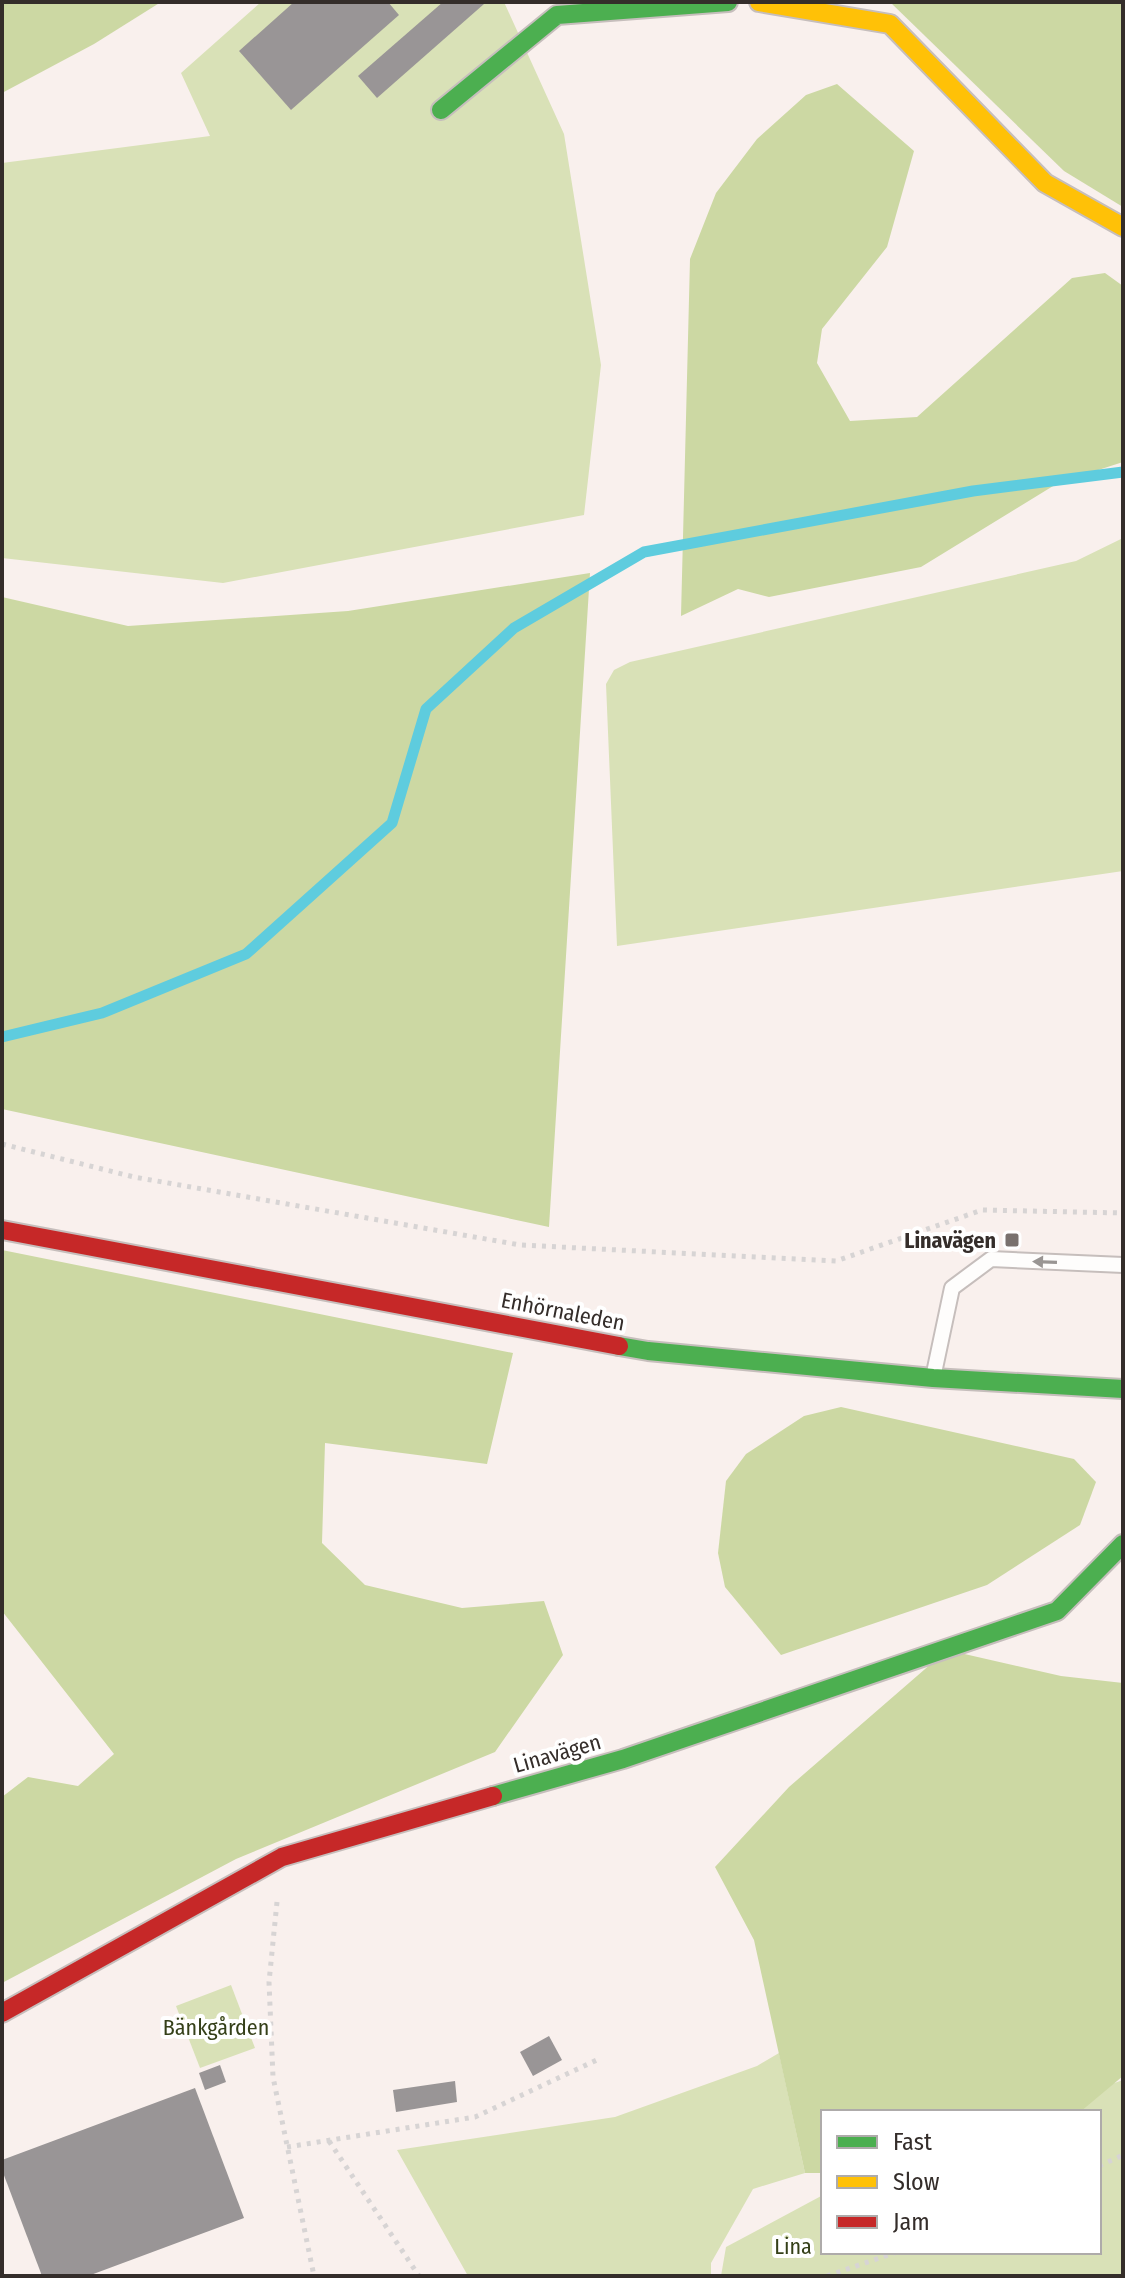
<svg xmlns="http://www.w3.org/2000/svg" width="1125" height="2278" viewBox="0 0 1125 2278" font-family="'Fira Sans Condensed',sans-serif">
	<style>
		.green { fill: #d9e1b7 }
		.forest { fill: #ccd8a3 }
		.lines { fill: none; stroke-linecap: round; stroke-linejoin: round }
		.stream { stroke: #5eccde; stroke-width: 11 }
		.building { fill: #999596 }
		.lane-casing { stroke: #c6bebc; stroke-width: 18 }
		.fast-casing { stroke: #c6bebc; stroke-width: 22 }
		.slow-casing { stroke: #c6bebc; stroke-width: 22 }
		.jam-casing { stroke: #c6bebc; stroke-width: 22 }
		.path { stroke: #d7d4d4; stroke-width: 5; stroke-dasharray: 4 6; stroke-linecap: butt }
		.lane { stroke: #fefdfc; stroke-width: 14 }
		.fast { stroke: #4caf50; stroke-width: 18 }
		.slow { stroke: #ffc107; stroke-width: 18 }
		.jam { stroke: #c62828; stroke-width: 18 }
		.oneway { fill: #999593 }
		.poi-dot { fill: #79716e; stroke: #fff; stroke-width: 3 }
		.labels { text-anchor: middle; stroke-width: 8; stroke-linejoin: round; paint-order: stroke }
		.poi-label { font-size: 22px; font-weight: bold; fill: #342d2a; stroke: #fff; text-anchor: end }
		.street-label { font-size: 22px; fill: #342d2a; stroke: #fff }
		.park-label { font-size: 22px; fill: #354019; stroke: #fff }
	</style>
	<rect width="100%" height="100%" fill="#f9f0ed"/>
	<g class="green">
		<path d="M261 2H504L564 134 601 365 584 515 223 583 2 558V163L210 136 181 73Z"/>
		<path d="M1123 538V871L617 946 606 684 614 670 630 662 1076 561Z"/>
		<path d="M231 1985 255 2048 200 2068 176 2006Z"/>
		<path d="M779 2053 805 2173 753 2189 711 2263V2276H468L397 2150 615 2117 757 2066Z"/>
		<path d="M1123 2080V2276H721L726 2247 823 2195V2252H1099V2112H1032Z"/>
	</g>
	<g class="forest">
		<path d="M2 2H161L94 44 2 93Z"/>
		<path d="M890 2H1123V207L1064 171Z"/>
		<path d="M837 84 914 151 887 247 822 329 817 363 850 421 917 417 1072 278 1105 273 1123 286V462L1058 483 921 567 769 597 738 589 681 616 690 259 716 193 757 139 806 95Z"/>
		<path d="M590 573 549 1227 2 1109V597L128 626 348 611Z"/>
		<path d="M2 1250 513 1353 487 1464 325 1443 322 1543 365 1585 462 1608 544 1601 563 1655 495 1752 236 1859 2 1983V1797L28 1777 78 1786 114 1754 2 1611Z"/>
		<path d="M841 1407 1074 1459 1096 1482 1080 1525 987 1585 781 1655 725 1587 718 1553 726 1481 746 1454 804 1416Z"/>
		<path d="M947 1650 1061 1676 1123 1683V2076L1080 2112H823V2173H805L754 1940 715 1867 789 1787Z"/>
	</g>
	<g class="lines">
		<path class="stream" d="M2 1037 102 1013 246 954 392 823 426 709 514 628 644 552 973 491 1123 472"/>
	</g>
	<g class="building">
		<path d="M294 2H388L399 15 291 110 239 51Z"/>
		<path d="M443 2 484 4 377 98 358 76Z"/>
		<path d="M549 2036 562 2060 533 2076 520 2052Z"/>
		<path d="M220 2065 226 2082 205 2090 199 2073Z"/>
		<path d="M455 2081 457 2102 396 2112 393 2090Z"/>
		<path d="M195 2088 244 2218 88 2276H42L2 2170V2160Z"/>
	</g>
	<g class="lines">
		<g class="lane-casing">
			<path id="lane" d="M934 1373 952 1288 991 1259 1123 1265"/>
		</g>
		<g class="fast-casing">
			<g id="fast">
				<path d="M441 110 557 15 728 2"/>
				<path d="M619 1346 648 1351 933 1378 1123 1389"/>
				<path d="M493 1796 623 1759 1057 1611 1123 1544"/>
			</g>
		</g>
		<g class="slow-casing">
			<path id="slow" d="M759 2 890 24 1045 183 1123 227"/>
		</g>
		<g class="jam-casing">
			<g id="jam">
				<path d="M2 1230 619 1346"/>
				<path d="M2 2013 282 1857 493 1796"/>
			</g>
		</g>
		<g class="path">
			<path d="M2 1144 134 1177 520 1245 836 1261 982 1210 1123 1213"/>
			<path d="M277 1902 269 1982 273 2077 314 2276"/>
			<path d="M329 2141 419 2276"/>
			<path d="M287 2147 475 2117 599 2059"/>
			<path d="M1099 2166 1123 2155"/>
			<path d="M827 2276 897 2252"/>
		</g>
		<use href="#lane" class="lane"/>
		<use href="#fast" class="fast"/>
		<use href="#slow" class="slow"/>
		<use href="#jam" class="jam"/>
	</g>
	<defs><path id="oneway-solid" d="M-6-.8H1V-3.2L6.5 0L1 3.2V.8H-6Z" transform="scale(2)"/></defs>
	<use class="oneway" href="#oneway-solid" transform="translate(1045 1262) rotate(-178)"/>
	<rect class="poi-dot" x="1004" y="1232" width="16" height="16" rx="4"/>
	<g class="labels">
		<g class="poi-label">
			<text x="996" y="1248">Linavägen</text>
		</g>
		<g class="street-label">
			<text transform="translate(563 1311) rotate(11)" y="8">Enhörnaleden</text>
			<text transform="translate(557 1753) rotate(-16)" y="8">Linavägen</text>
		</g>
		<g class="park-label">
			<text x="216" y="2035">Bänkgården</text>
			<text x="793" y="2254">Lina</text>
		</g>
	</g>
	<rect width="1125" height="2278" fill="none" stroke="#342d2a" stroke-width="8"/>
	<rect x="821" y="2110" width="280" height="144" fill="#ffffff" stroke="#aeabaa" stroke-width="2"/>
	<rect x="837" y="2136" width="40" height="12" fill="#4caf50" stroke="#aeabaa" stroke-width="2"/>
	<text x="893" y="2150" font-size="24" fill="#342d2a">Fast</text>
	<rect x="837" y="2176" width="40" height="12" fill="#ffc107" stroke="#aeabaa" stroke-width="2"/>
	<text x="893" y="2190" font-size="24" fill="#342d2a">Slow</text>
	<rect x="837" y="2216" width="40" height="12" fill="#c62828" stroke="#aeabaa" stroke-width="2"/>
	<text x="893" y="2230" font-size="24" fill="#342d2a">Jam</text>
</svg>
